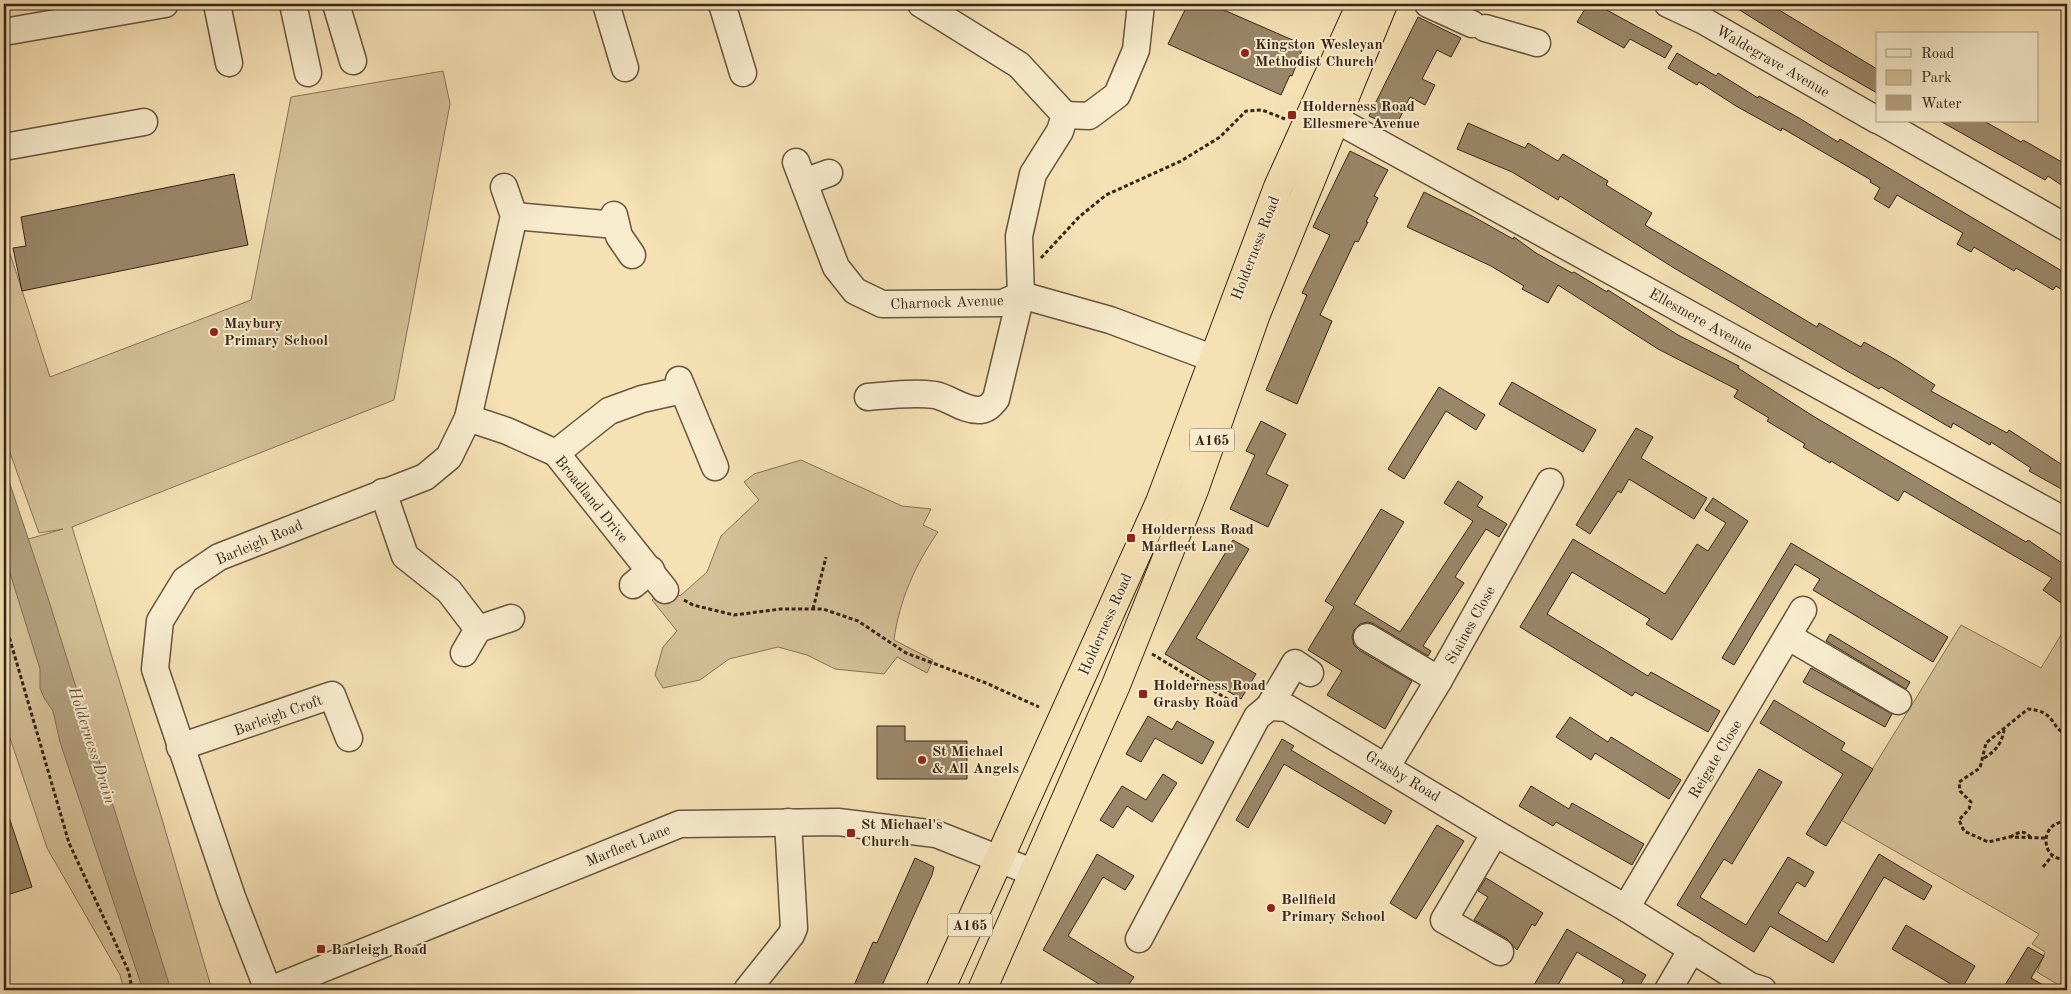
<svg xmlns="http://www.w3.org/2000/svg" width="2071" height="994" viewBox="0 0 2071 994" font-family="'Old Standard TT',serif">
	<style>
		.green { fill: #d5c199; stroke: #867358 }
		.water { fill: #b4a17f; stroke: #826f56 }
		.building { fill: #9a8769; stroke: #372518 }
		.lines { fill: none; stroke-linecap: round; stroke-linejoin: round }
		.minor-casing { stroke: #66543f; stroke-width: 29 }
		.highway-casing { stroke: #372518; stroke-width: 30 }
		.path { stroke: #372518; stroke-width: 3; stroke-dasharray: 4 2.5; stroke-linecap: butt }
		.minor { stroke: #f8ecce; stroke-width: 26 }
		.highway { stroke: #f5e1b4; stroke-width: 28 }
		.poi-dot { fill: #8f2418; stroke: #f8ecce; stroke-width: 2 }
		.labels { text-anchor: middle; stroke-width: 4; stroke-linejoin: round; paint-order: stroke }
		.shield { fill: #f8ecce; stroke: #71614f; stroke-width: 1 }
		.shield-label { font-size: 14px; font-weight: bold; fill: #372518 }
		.poi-label { font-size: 15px; font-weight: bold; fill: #372518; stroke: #f8ecce; text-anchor: start }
		.street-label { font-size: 15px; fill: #372518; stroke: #f8ecce }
		.water-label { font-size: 16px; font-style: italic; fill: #63503c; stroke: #f8ecce }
	</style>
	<rect width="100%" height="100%" fill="#f5e1b4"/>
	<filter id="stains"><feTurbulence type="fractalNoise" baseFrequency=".004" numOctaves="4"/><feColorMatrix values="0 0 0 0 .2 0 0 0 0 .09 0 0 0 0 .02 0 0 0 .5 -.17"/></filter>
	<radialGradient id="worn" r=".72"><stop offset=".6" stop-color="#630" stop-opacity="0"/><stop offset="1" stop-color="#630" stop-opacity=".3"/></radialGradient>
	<g class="green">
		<path d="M443 71 450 104 394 400 72 527 162 819 212 990H124L120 975 47 848 4 720V546L63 529 39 533 4 436V235L50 377 251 300 291 97Z"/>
		<path d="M801 460 902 506 931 509 923 525 938 532C915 565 899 601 894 640L933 660 927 673 897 657 884 674 835 669 807 655 778 647 729 659 700 680 663 688 655 675 663 647 677 631 652 600 666 585 680 596 707 572 721 536 759 500 744 482 754 474Z"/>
		<path d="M1961 625 2041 668 2067 625V990L2037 972 2045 952 2032 944 2039 934 1841 820Z"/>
	</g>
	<path class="water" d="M4 466 48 598 171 990H143L60 742 53 711 44 698 40 688V669L4 554Z"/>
	<g class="building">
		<path d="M1188 4H1210L1304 45 1292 76 1290 75 1281 95 1168 44Z"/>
		<path d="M1588 4H1596L1672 46 1665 58 1630 39 1624 48 1577 22Z"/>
		<path d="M1730 4H1769L1877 69V93L1823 62Z"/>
		<path d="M1418 17 1461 38 1451 57 1437 50 1422 79 1435 85 1425 105 1410 97 1395 128 1369 116Z"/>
		<path d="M1677 53 1716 76 1718 73 1758 98 1759 96 1799 118 1838 142 1840 139 2067 274V293L2056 286 2053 290 2016 268 2014 271 1974 247 1971 252 1957 244 1963 233 1897 195 1889 208 1874 199 1880 188 1870 182 1871 180 1782 128 1781 131 1736 106 1699 82 1697 85 1668 68Z"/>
		<path d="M1940 121H1984L2021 142 2023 140 2067 165V189L2048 176 2045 180Z"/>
		<path d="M1468 123 1525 148 1528 143 1558 161 1563 154 1608 181 1606 185 1652 213 1645 225 1817 327 1819 323 1861 347 1864 342 1896 360 1935 385 1931 391 2007 433 2009 430 2067 468V492L2029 471 2031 468 1991 442 1990 445 1953 423 1951 428 1881 387 1879 389 1847 371 1674 268 1560 196 1558 200 1512 172 1457 149Z"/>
		<path d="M1350 151 1388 170 1374 196 1378 198 1366 222H1368L1358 242 1355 241 1320 315 1332 321 1297 404 1266 390 1307 295 1302 293 1330 235 1313 227Z"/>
		<path d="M234 174 248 245 22 291 13 248 26 246 21 217Z"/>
		<path d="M1424 192 1474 217 1513 239 1514 237 1536 253 1572 273 1574 272 1607 292 1608 290 1678 335 1739 366 1738 368 1813 416 2026 542 2028 540 2062 563 2067 554V607L2043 590 2052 578 1904 491 1898 501 1831 461 1830 463 1803 447 1805 444 1767 421 1769 418 1734 397 1738 390 1658 349 1558 285 1548 303 1522 289 1524 286 1491 266 1407 227Z"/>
		<path d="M1512 382 1596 430 1583 452 1499 404Z"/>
		<path d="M1439 387 1485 415 1476 430 1446 411 1404 479 1388 469Z"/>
		<path d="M1261 421 1286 434 1266 474 1288 485 1268 527 1230 509 1255 455 1246 451Z"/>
		<path d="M1636 428 1653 437 1641 458 1707 498 1694 519 1629 479 1621 493 1618 491 1590 534 1576 525Z"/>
		<path d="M1458 481 1483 497 1477 506 1507 524 1499 537 1486 529 1455 577 1464 583 1423 646 1431 651 1428 656 1374 624 1368 622 1360 624 1354 630 1352 637 1354 645 1359 650 1412 681 1385 729 1327 695 1342 671 1308 650 1334 607 1325 601 1381 509 1404 522 1354 604 1400 632 1473 521 1444 503Z"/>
		<path d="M1713 498 1748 521 1672 640 1646 624 1650 619 1572 572 1547 614 1648 676 1651 672 1720 711 1708 732 1635 692 1632 696 1520 627 1573 539 1665 594 1697 544 1708 551 1726 523 1705 510Z"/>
		<path d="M1233 540 1249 549 1196 638 1256 674 1241 699 1165 654Z"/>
		<path d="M1791 543 1948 637 1933 662 1813 590 1820 579 1795 564 1734 665 1722 658Z"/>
		<path d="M1830 634 1910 682 1906 689 1826 641Z"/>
		<path d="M1811 668 1892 714 1885 727 1803 682Z"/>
		<path d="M1774 700 1845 743 1841 750 1873 769 1826 846 1806 834 1843 774 1760 723Z"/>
		<path d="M1148 716 1172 730 1177 721 1214 742 1202 764 1155 738 1141 762 1126 754Z"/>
		<path d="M1570 717 1608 742 1611 737 1681 780 1669 799 1595 753 1591 760 1556 737Z"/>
		<path d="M877 726H905V741H967V779H877Z"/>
		<path d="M1282 739 1294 746 1291 750 1392 811 1385 824 1284 764 1248 828 1236 820Z"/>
		<path d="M1759 769 1782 782 1732 864 1724 859 1700 897 1746 925 1788 857 1814 872 1805 887 1797 882 1778 913 1827 942 1879 854 1932 886 1924 900 1884 877 1833 963 1770 926 1754 952 1677 905Z"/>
		<path d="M1163 774 1177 783 1152 822 1127 806 1113 828 1100 820 1122 786 1146 800Z"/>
		<path d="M1531 786 1569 809 1572 803 1644 844 1632 865 1556 822 1553 826 1519 806Z"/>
		<path d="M4 811H7L32 887 4 896Z"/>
		<path d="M1437 825 1464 841 1416 919 1390 903Z"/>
		<path d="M1097 854 1134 876 1125 890 1103 877 1068 936 1134 977 1125 990H1109L1043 950Z"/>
		<path d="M915 858 934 867 932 875 880 990H852L873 942 877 943Z"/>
		<path d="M1486 878 1543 913 1535 926 1532 924 1517 950 1507 939 1474 920 1488 897 1478 891Z"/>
		<path d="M1906 925 1975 966 1961 990 1892 949Z"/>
		<path d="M1567 929 1646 975 1637 990H1618L1624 980 1577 952 1555 990H1531Z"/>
		<path d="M2028 947 2044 956 2031 978 2052 990H2002Z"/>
	</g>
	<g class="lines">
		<g class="minor-casing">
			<g id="minor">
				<path d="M217 4 229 63"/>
				<path d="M293 4 308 73"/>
				<path d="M336 4 353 61"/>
				<path d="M606 4 625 68"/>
				<path d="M722 4 743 73"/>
				<path d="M1428 4 1472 24"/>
				<path d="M1668 4 1704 21 1877 120"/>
				<path d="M1485 28 1537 43"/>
				<path d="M4 32 165 4"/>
				<path d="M1317 109 2067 522"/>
				<path d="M1065 115 1089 116 1117 95 1136 50 1141 4"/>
				<path d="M1880 121 2067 228"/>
				<path d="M4 147 144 122"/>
				<path d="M796 162 836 267 855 291 882 304 1003 303 1021 295 1110 320 1212 358"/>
				<path d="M804 182 829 173"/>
				<path d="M614 215 619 236 632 255"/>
				<path d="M514 216 616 225"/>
				<path d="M679 380 715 467"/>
				<path d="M868 397C890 395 913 392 935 395 950 398 964 411 980 410 988 409 991 405 996 399L1021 295 1019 236 1033 174 1060 131 1065 115 1019 65 921 4"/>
				<path d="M468 418 507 431 556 453 665 590"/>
				<path d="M556 453 609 411 642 399 682 390"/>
				<path d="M383 492 405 556 449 591 478 629"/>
				<path d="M633 585 651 570"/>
				<path d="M1367 637 1439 680"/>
				<path d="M1789 637 1898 701"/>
				<path d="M464 653 478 629 511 618"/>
				<path d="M1269 707 1295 663 1310 673"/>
				<path d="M180 747 332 695 349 738"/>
				<path d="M1387 766 1439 680 1550 482"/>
				<path d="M1495 833 1444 920 1500 952"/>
				<path d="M1626 908 1803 610"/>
				<path d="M1139 939 1257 717 1269 707 1287 708 1495 833 1626 908 1750 986 1763 990"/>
				<path d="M268 990 232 897 155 669 160 621 185 580 219 557 425 477 449 457 468 418 514 216 504 187"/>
				<path d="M270 990 680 824 838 822 936 834 1032 872"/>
				<path d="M747 990 791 935 794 928 788 822"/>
				<path d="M1668 990 1692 949"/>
			</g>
		</g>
		<g class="highway-casing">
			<g id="highway">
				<path d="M940 990 1160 502 1278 187 1361 4"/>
				<path d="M982 990 1116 685 1194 490 1256 314 1383 4"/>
			</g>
		</g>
		<g class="path">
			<path d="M1041 258 1079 217 1106 195 1181 161 1220 137 1246 111 1262 110 1285 119"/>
			<path d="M684 600 693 605 734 615 781 609H823L858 621 906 653 986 683 1039 707"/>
			<path d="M813 609 826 557"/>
			<path d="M4 619 69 843 129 972 132 990"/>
			<path d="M1152 654 1239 706"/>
			<path d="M1984 758C1995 752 2002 743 2004 730"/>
			<path d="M2067 822C2039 820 2039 862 2067 859"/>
			<path d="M2010 837C2019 832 2024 829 2031 838"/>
			<path d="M2045 838 2009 837 1988 842 1964 831 1959 820 1969 809 1971 802 1960 791 1959 782 1980 768 1986 743 2028 709C2057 711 2050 729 2067 734"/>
			<path d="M2043 867 2052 856"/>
		</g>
		<use href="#minor" class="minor"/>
		<use href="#highway" class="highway"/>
	</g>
	<g class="poi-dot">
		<circle cx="1245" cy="53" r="5"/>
		<rect x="1287" y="110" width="10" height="10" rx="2.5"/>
		<circle cx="214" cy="332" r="5"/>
		<rect x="1126" y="533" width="10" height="10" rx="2.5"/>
		<rect x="1138" y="689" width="10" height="10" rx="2.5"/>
		<circle cx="922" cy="760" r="5"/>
		<rect x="846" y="828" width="10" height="10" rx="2.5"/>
		<circle cx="1271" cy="908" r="5"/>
		<rect x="316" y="944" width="10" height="10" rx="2.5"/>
	</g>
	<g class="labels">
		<g class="shield">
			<rect x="1189.5" y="428.5" width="45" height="23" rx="4"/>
			<rect x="947.5" y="913.5" width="45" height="23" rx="4"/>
		</g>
		<g class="shield-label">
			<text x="1212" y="445">A165</text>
			<text x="970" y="930">A165</text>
		</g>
		<g class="poi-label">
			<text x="1255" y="49">Kingston Wesleyan<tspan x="1255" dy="17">Methodist Church</tspan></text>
			<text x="1302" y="111">Holderness Road<tspan x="1302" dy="17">Ellesmere Avenue</tspan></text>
			<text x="224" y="328">Maybury<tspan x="224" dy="17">Primary School</tspan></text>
			<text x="1141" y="534">Holderness Road<tspan x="1141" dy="17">Marfleet Lane</tspan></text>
			<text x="1153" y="690">Holderness Road<tspan x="1153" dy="17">Grasby Road</tspan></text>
			<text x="932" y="756">St Michael<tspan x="932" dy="17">&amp; All Angels</tspan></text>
			<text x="861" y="829">St Michael's<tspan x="861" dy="17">Church</tspan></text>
			<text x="1281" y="904">Bellfield<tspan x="1281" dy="17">Primary School</tspan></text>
			<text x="331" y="954">Barleigh Road</text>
		</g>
		<g class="street-label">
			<text transform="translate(1773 61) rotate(30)" y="5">Waldegrave Avenue</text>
			<text transform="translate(1255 248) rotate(-69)" y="5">Holderness Road</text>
			<text transform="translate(947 302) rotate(-2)" y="5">Charnock Avenue</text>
			<text transform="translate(1701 320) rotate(29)" y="5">Ellesmere Avenue</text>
			<text transform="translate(592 499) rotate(51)" y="5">Broadland Drive</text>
			<text transform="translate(259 542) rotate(-23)" y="5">Barleigh Road</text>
			<text transform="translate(1105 624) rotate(-66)" y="5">Holderness Road</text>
			<text transform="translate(1470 625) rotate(-61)" y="5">Staines Close</text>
			<text transform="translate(278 715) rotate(-20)" y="5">Barleigh Croft</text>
			<text transform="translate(1715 759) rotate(-59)" y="5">Reigate Close</text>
			<text transform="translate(1403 776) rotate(31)" y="5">Grasby Road</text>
			<text transform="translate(628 845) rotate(-22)" y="5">Marfleet Lane</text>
		</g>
		<g class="water-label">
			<text transform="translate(93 745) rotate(72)" y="6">Holderness Drain</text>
		</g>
	</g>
	<rect width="2071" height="994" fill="none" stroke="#f5e1b4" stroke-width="20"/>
	<rect x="5" y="5" width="2061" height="984" fill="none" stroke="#372518" stroke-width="2.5"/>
	<rect x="10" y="10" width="2051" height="974" fill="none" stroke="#372518"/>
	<rect x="1876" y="32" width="162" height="90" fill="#f8ecce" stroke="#ab9c85"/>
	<rect x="1886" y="49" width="25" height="8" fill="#f8ecce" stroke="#ab9c85"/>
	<text x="1921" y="58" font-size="15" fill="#372518">Road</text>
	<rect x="1886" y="70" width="25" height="15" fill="#d5c199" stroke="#ab9c85"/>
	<text x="1921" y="82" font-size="15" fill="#372518">Park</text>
	<rect x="1886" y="95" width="25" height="15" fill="#b4a17f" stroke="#ab9c85"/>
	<text x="1921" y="108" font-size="15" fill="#372518">Water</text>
	<rect width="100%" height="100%" filter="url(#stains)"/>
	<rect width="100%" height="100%" fill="url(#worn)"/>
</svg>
